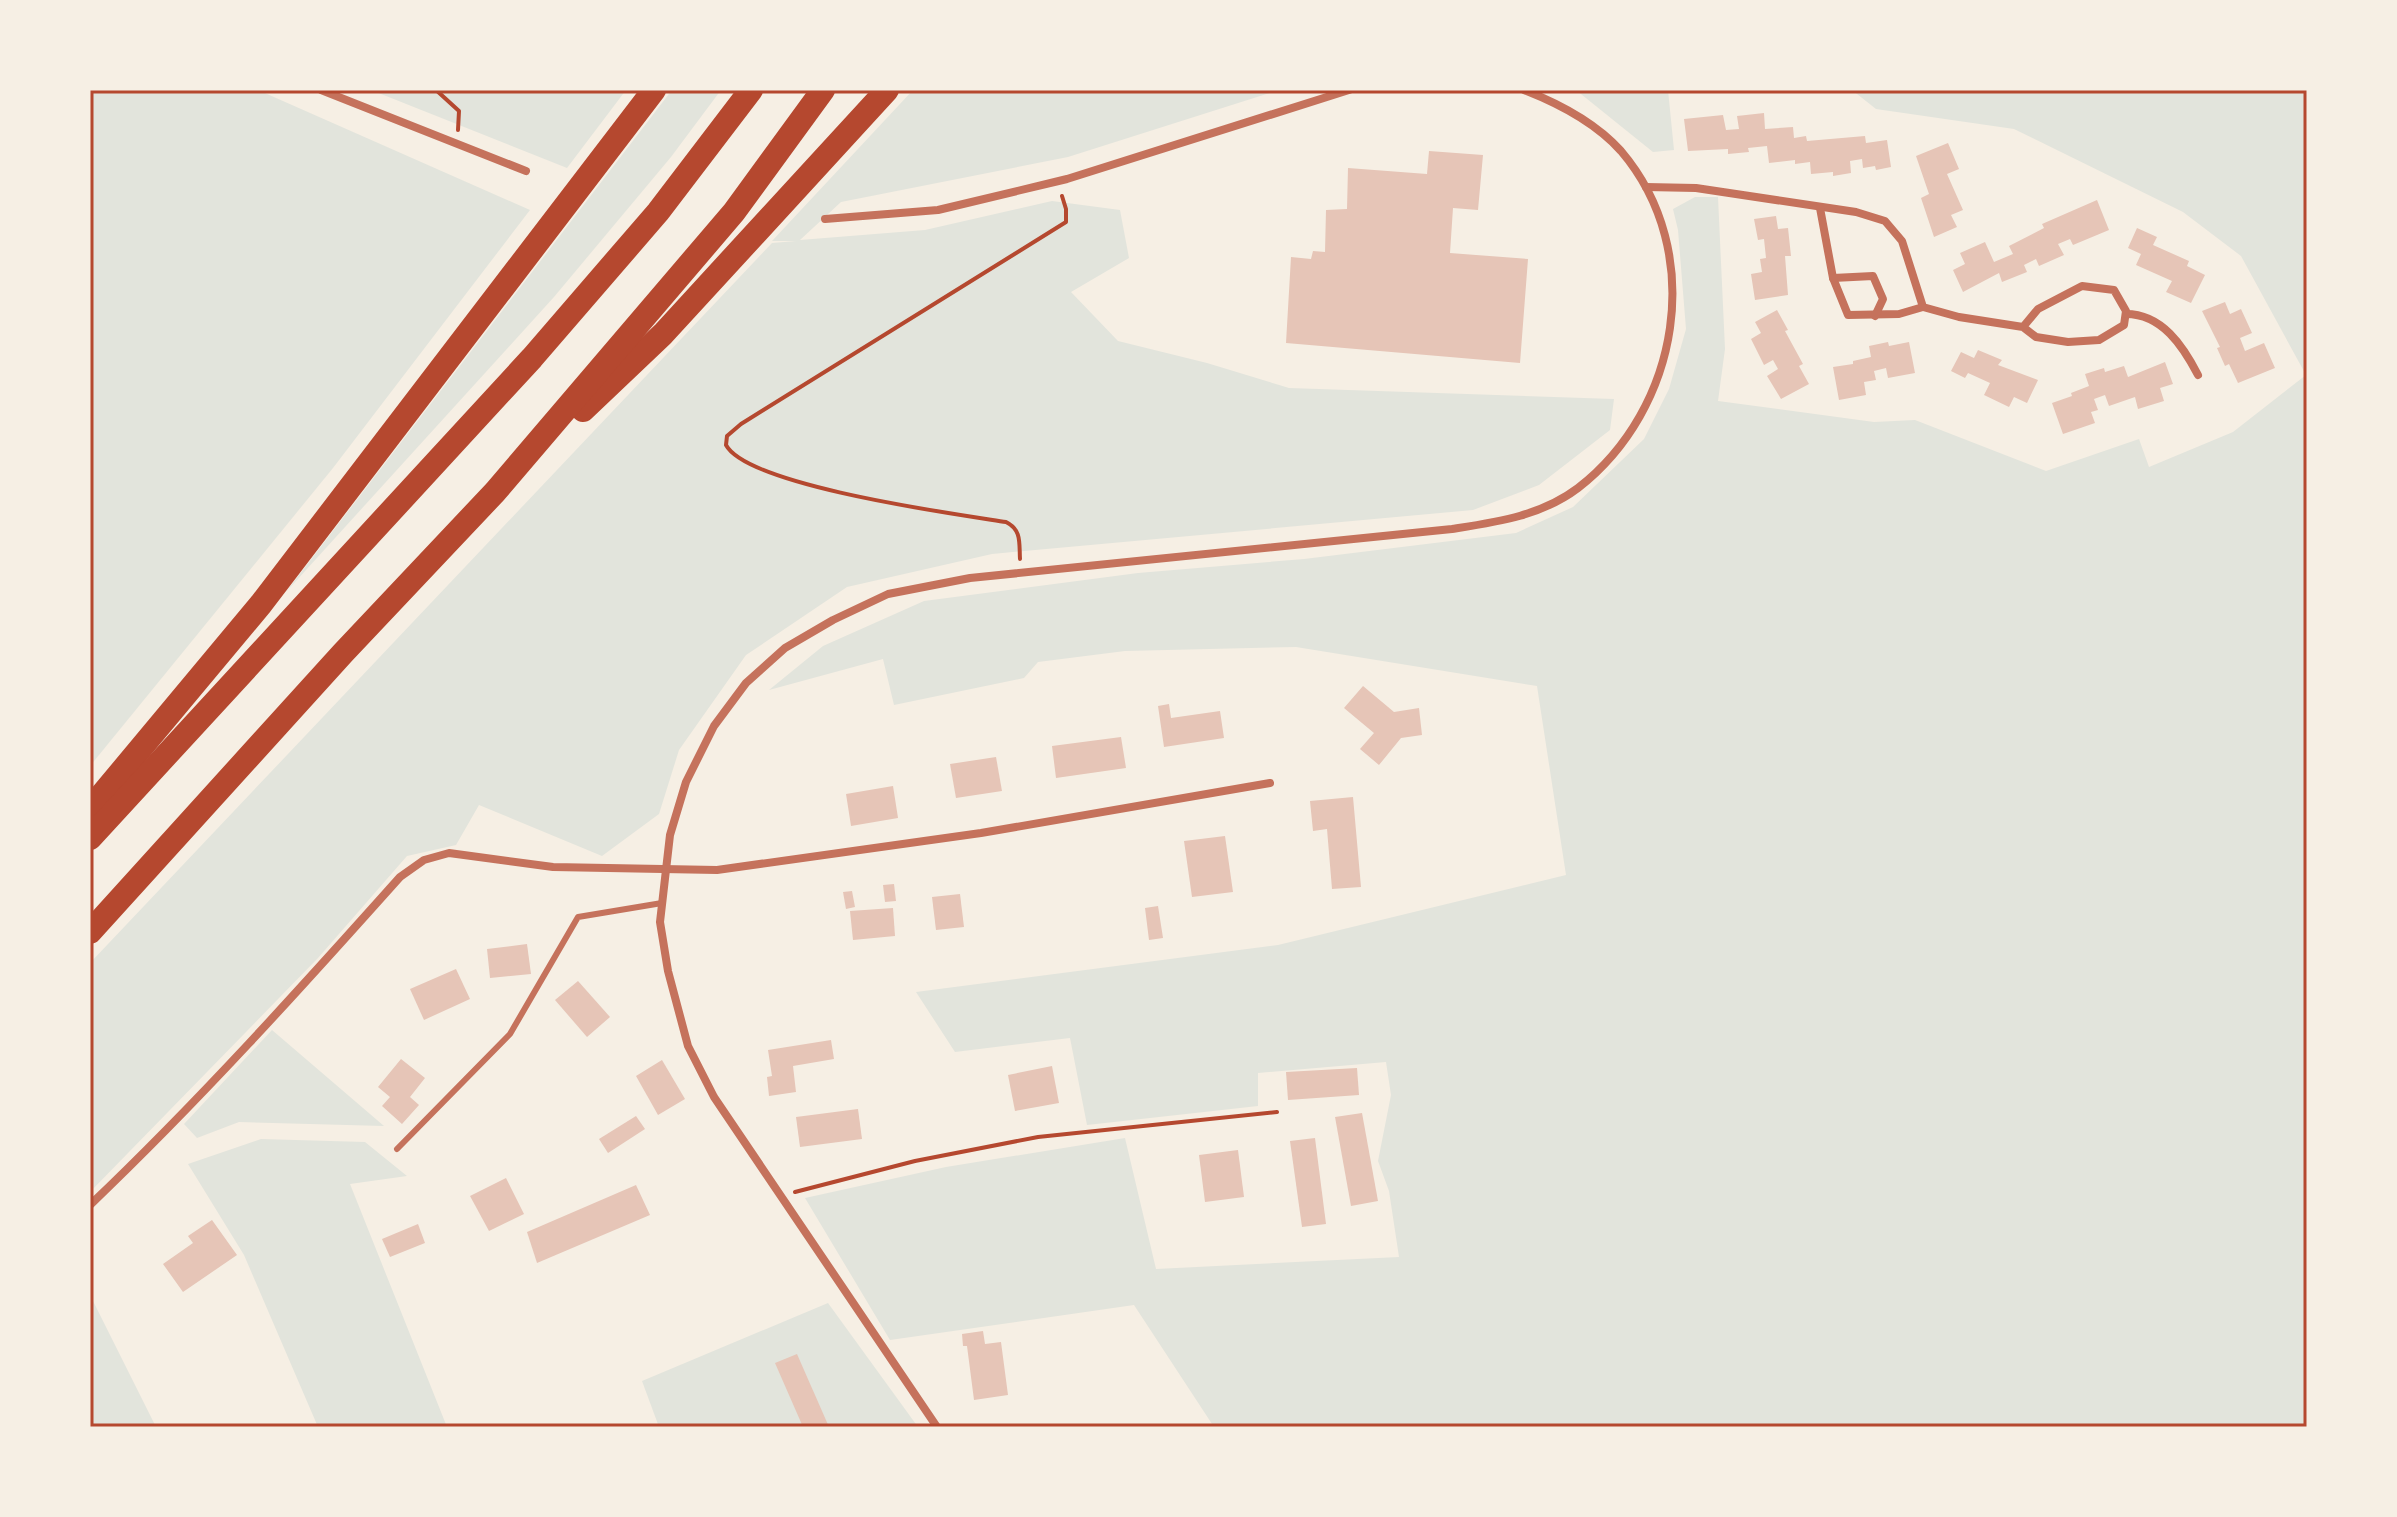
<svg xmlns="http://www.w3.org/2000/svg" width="2397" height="1517" viewBox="0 0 2397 1517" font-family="'Fira Sans',sans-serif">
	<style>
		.green { fill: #e2e4dc }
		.building { fill: #e6c5b7 }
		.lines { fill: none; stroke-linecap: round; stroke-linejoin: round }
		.path { stroke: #b5482f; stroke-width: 4 }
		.service { stroke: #c5725c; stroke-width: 6 }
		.minor { stroke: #c5725c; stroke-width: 8 }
		.motorway { stroke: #b5482f; stroke-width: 24 }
		.neatline { fill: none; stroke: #b5482f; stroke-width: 3 }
	</style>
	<rect width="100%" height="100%" fill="#f6efe4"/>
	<g class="green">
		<path d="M90 90H258L530 210 333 468 90 766Z"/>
		<path d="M371 90H626L567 168Z"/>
		<path d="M672 90H721L671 157 554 297 286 592Z"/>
		<path d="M913 90H1279L1068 157 841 202 800 240 925 230 1052 201 1120 210 1129 258 1071 292 1118 341 1207 363 1289 388 1614 399 1610 430 1539 485 1473 510 992 554 847 587 746 655 679 750 659 814 602 856 479 805 456 845 407 856 318 958 90 1192V963L772 243 796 241H772Z"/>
		<path d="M1576 90H1668L1674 150 1653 152Z"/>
		<path d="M1852 90H2307V1427H1214L1134 1305 890 1340 805 1198 946 1167 1125 1138 1156 1269 1399 1257 1389 1191 1378 1161 1391 1095 1386 1062 1258 1073V1106L1087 1125 1070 1038 955 1052 916 992 1278 945 1566 875 1537 686 1296 647 1125 651 1038 662 1024 678 894 705 883 659 769 690 823 646 924 601 1138 573 1304 559 1516 533 1573 507 1644 439 1669 389 1686 329 1678 230 1673 209 1695 197H1718L1725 349 1718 401 1874 422 1915 420 2046 471 2139 439 2149 467 2233 432 2306 375 2241 256 2183 212 2014 129 1876 109Z"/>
		<path d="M272 1030 384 1126 239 1122 197 1138 184 1124Z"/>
		<path d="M261 1139 365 1142 407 1176 350 1184 447 1427H318L244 1255 188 1164Z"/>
		<path d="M90 1295 156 1427H90Z"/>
		<path d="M828 1303 918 1427H659L642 1381Z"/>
	</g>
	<g class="building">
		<path d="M1764 113 1765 129 1793 127 1794 138 1806 136 1807 141 1865 136 1866 143 1887 140 1891 167 1876 170 1875 166 1863 168 1862 159 1850 161 1851 173 1833 176V172L1811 174 1810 162 1795 164V160L1769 163 1767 146 1748 148 1749 152 1728 154V149L1688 151 1684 119 1723 115 1726 130 1739 129 1737 116Z"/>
		<path d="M1948 143 1959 169 1947 174 1963 210 1951 215 1957 227 1934 237 1921 198 1929 194 1916 156Z"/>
		<path d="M1429 151 1483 155 1478 210 1453 208 1450 253 1528 259 1520 363 1286 343 1291 257 1311 259 1313 251 1325 252 1326 210 1347 209 1348 168 1427 174Z"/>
		<path d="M2097 200 2109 230 2073 245 2070 239 2058 244 2064 255 2039 266 2036 259 2024 265 2027 272 2002 282 1999 273 1963 292 1953 270 1965 264 1960 253 1985 242 1994 262 2013 254 2009 246 2044 228 2042 224Z"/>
		<path d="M1776 216 1778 229 1788 228 1791 256H1785L1788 295 1755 300 1751 274 1762 272 1760 259 1766 258 1764 239 1758 240 1754 219Z"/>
		<path d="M2137 228 2157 237 2153 245 2189 261 2187 266 2205 275 2191 303 2166 292 2172 281 2136 265 2141 254 2128 248Z"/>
		<path d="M2225 302 2230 314 2241 309 2252 333 2240 338 2245 351 2264 343 2275 368 2238 383 2229 364 2225 366 2217 348 2220 347 2202 311Z"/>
		<path d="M1777 310 1788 330 1785 331 1803 364 1799 366 1809 384 1781 399 1767 376 1778 369 1773 360 1764 365 1751 339 1761 333 1755 322Z"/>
		<path d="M1888 342 1889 346 1909 342 1915 373 1888 378 1886 368 1874 371 1876 380 1864 382 1866 395 1839 400 1833 367 1853 364V361L1871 357 1869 346Z"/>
		<path d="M1978 350 2002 360 1998 365 2038 380 2027 403 2014 397 2009 407 1984 395 1990 383 1968 373 1965 378 1951 371 1961 352 1974 358Z"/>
		<path d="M2165 362 2173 384 2160 388 2164 401 2138 409 2135 397 2109 406 2105 395 2094 399 2098 410 2091 412 2095 423 2063 434 2052 403 2072 396 2071 393 2089 386 2085 374 2104 368 2105 372 2124 366 2128 377Z"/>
		<path d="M1363 686 1394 712 1419 708 1422 735 1401 738 1379 765 1360 749 1374 733 1344 708Z"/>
		<path d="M1169 704 1171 718 1220 711 1224 738 1164 747 1158 706Z"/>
		<path d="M1121 737 1126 768 1056 778 1052 746Z"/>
		<path d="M996 757 1002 791 956 798 950 764Z"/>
		<path d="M893 786 898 818 851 826 846 794Z"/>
		<path d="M1353 797 1361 887 1332 889 1327 829 1313 831 1310 801Z"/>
		<path d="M1225 836 1233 892 1192 897 1184 841Z"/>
		<path d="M894 884 896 901 885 902 883 885Z"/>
		<path d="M852 891 855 907 846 909 843 892Z"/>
		<path d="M960 894 964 927 936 930 932 897Z"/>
		<path d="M1158 906 1163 938 1149 940 1145 908Z"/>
		<path d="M893 908 895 936 853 940 850 911Z"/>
		<path d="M527 944 531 974 490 978 487 949Z"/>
		<path d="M456 969 470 999 424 1020 410 989Z"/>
		<path d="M578 981 610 1017 587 1037 555 1000Z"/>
		<path d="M831 1040 834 1059 793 1066 796 1092 769 1096 767 1077 772 1076 768 1050Z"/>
		<path d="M401 1059 425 1078 410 1097 419 1105 402 1124 382 1106 390 1097 378 1087Z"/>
		<path d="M662 1060 685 1099 658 1115 636 1076Z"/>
		<path d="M1052 1066 1059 1103 1015 1111 1008 1075Z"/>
		<path d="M1357 1068 1359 1095 1288 1100 1286 1072Z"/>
		<path d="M858 1109 862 1139 800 1147 796 1117Z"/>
		<path d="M1362 1113 1378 1201 1351 1206 1335 1117Z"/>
		<path d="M636 1116 645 1129 608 1153 599 1139Z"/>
		<path d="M1315 1138 1326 1224 1302 1227 1290 1141Z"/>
		<path d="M1238 1150 1244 1197 1205 1202 1199 1155Z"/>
		<path d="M506 1178 524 1214 489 1231 470 1196Z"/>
		<path d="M636 1185 650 1215 537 1263 527 1232Z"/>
		<path d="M212 1220 237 1255 183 1292 163 1264 193 1243 188 1236Z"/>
		<path d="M418 1224 425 1243 390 1257 382 1239Z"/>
		<path d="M983 1331 985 1344 1001 1342 1008 1395 974 1400 967 1346H963L962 1334Z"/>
		<path d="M797 1354 829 1427H803L775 1363Z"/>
	</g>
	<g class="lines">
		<g class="path">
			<path d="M436 90 459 111 458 130"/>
			<path d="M1020 559C1019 543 1022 530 1006 522 955 514 748 486 726 445L727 436 741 424 1066 222V209L1062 196"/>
			<path d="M795 1192 915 1161 1038 1137 1277 1112"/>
		</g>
		<path class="service" d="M397 1149 510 1034 578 917 662 903"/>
		<g class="minor">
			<path d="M321 90 526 171"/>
			<path d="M1646 187 1696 188 1856 212 1885 221 1902 241 1923 307 1959 317 2023 327 2036 337 2068 342 2099 340 2124 325 2126 311 2114 290 2082 286 2038 309 2023 327"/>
			<path d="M1820 208 1833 278 1848 315 1899 314 1923 307"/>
			<path d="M825 219 938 210 1067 179 1349 90"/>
			<path d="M1833 278 1873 276 1883 299 1875 316"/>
			<path d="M2126 314C2162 314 2183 346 2198 375"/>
			<path d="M90 1205C199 1101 299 990 400 877L424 860 449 853 553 867 717 870 981 833 1270 783"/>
			<path d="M937 1427 714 1097 688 1046 668 971 660 922 670 835 686 782 714 726 746 683 785 648 833 620 888 594 970 578 1452 529C1497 522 1541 516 1578 488 1680 409 1707 252 1621 151 1595 122 1560 104 1524 90"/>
		</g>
		<g class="motorway">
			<path d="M583 410 663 334 887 90"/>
			<path d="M90 809 261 604 654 90"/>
			<path d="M90 838 532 358 658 212 751 90"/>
			<path d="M90 932 343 653 495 492 734 212 823 90"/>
		</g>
	</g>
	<rect width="2397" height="1517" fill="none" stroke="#f6efe4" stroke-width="184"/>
	<rect x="92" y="92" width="2213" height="1333" class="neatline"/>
</svg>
